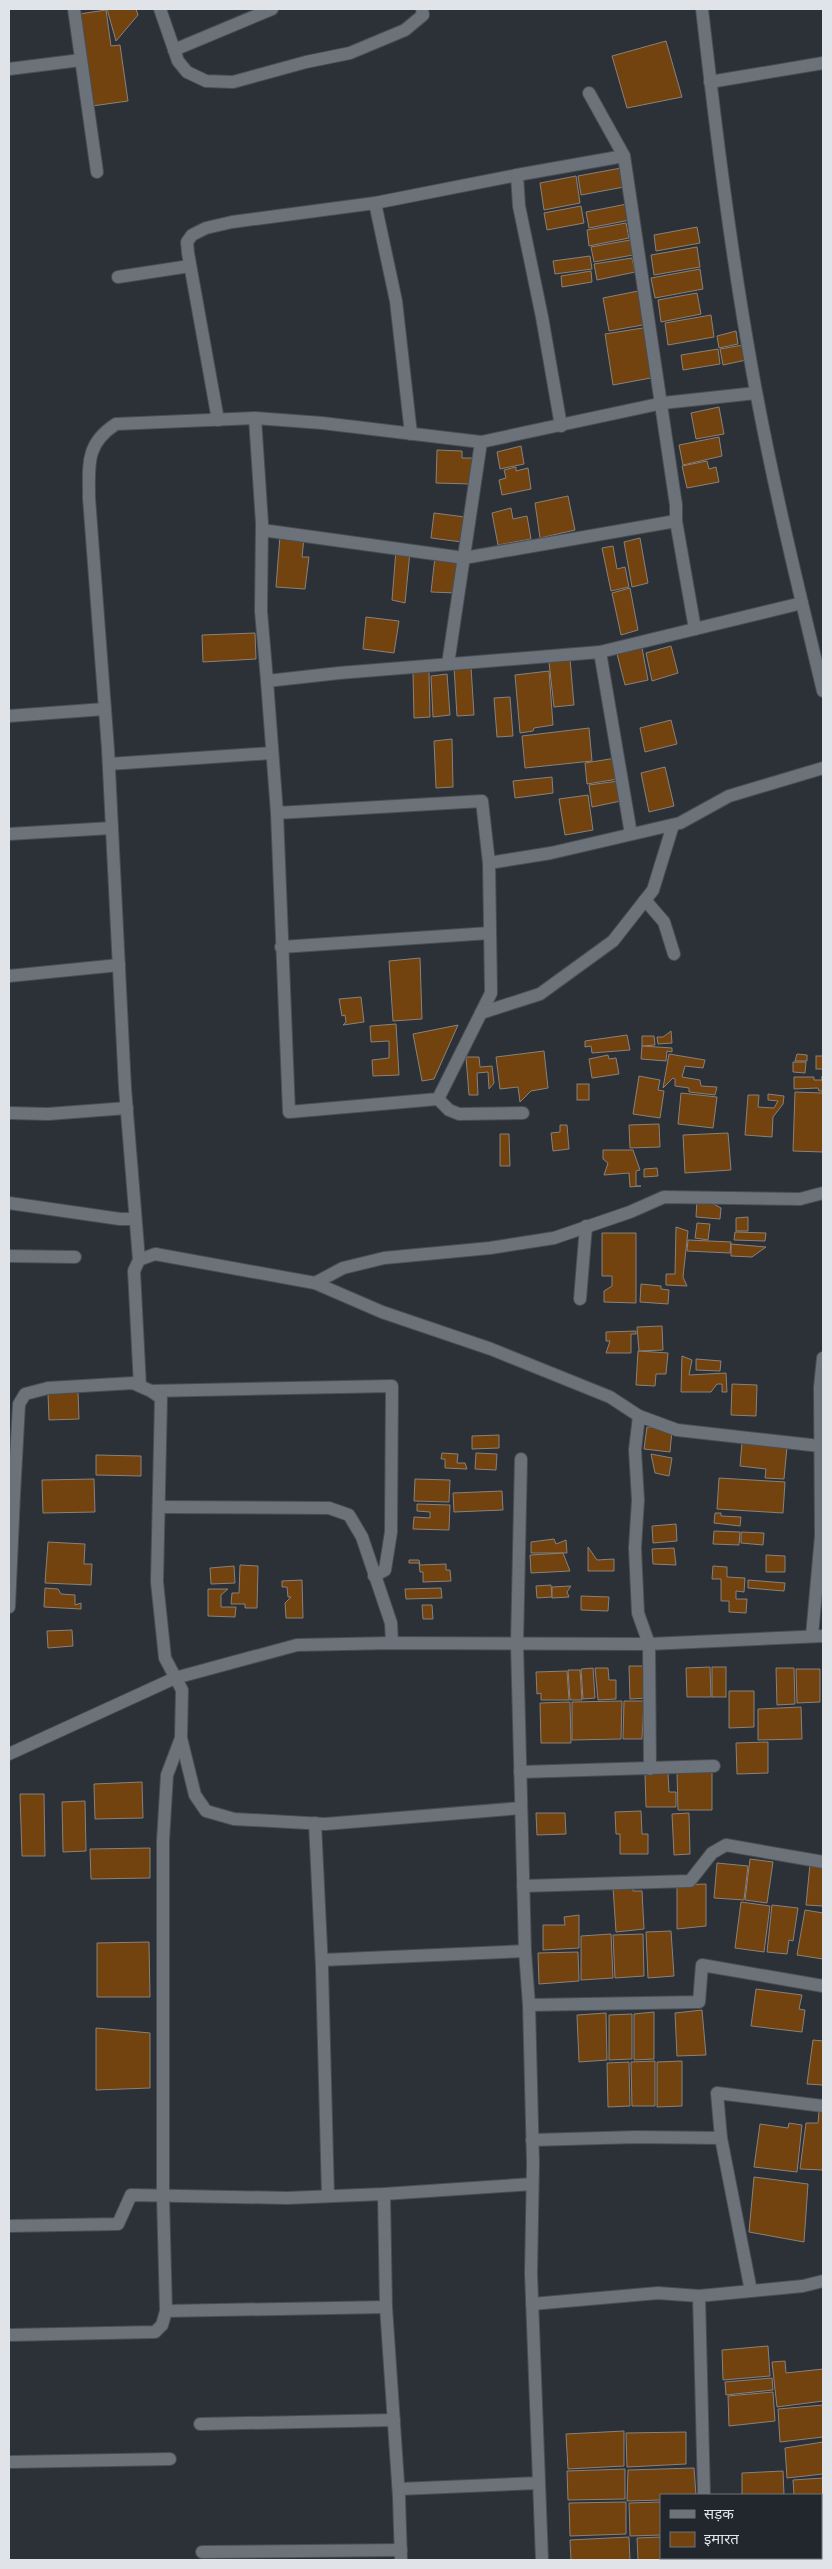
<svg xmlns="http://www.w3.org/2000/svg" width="832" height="2569" viewBox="0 0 832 2569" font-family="'PT Sans','Noto Sans Devanagari',sans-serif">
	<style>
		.building { fill: #72430f; stroke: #89817a }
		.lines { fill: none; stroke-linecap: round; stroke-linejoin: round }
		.minor-casing { stroke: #484e53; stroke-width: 14 }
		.tertiary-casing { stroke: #484e53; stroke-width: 14 }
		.minor { stroke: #6b727a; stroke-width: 12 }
		.tertiary { stroke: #6b727a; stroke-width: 12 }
	</style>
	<rect width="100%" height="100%" fill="#2b3137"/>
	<g class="building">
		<path d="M107 9H136L138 15 116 41Z"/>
		<path d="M106 10 111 46 120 45 128 101 92 106 79 14Z"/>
		<path d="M666 41 682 97 627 108 612 56Z"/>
		<path d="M621 168 624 187 581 195 578 176Z"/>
		<path d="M576 176 580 203 544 210 540 183Z"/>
		<path d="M627 204 630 220 589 228 586 212Z"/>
		<path d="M581 206 584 223 547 230 544 213Z"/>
		<path d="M626 223 629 238 589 246 587 230Z"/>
		<path d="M697 227 700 243 656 251 654 235Z"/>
		<path d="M630 240 633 255 594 262 591 247Z"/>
		<path d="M697 247 700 267 654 275 651 255Z"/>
		<path d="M590 256 592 269 555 274 553 261Z"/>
		<path d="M632 258 635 272 597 280 594 264Z"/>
		<path d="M700 269 703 289 655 298 651 278Z"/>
		<path d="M591 271 592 282 562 287 561 276Z"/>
		<path d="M643 290 648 324 609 331 603 298Z"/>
		<path d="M697 293 701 314 661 322 658 300Z"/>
		<path d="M711 315 714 337 668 345 665 323Z"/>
		<path d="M649 327 656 377 613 385 605 334Z"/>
		<path d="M736 331 738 344 719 348 717 336Z"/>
		<path d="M743 345 746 360 723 365 720 349Z"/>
		<path d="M718 349 720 364 683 370 681 355Z"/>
		<path d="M719 407 724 434 696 439 691 413Z"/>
		<path d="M719 437 722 456 683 465 679 445Z"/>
		<path d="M521 446 524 464 500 469 497 452Z"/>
		<path d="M437 450 462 451V458H474L471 484 436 483Z"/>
		<path d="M707 461 709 469 716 467 719 482 687 488 682 466Z"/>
		<path d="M516 467V471L528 468 531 489 502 495 499 480 506 478 504 470Z"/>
		<path d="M568 496 575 530 540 538 535 503Z"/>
		<path d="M511 508 513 519 527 516 531 539 498 545 492 513Z"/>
		<path d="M434 513 465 517 462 542 431 538Z"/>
		<path d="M280 536 304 538 302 557H309L305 589 276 587Z"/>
		<path d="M640 538 648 583 632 587 624 542Z"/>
		<path d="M613 546 617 569 625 567 629 587 611 591 602 548Z"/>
		<path d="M396 550 410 552 405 603 392 600Z"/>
		<path d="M435 557 460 560 456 593 431 592Z"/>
		<path d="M630 588 638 630 621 635 612 593Z"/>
		<path d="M366 617 399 621 394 653 363 649Z"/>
		<path d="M255 633 256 659 203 662 202 635Z"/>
		<path d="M671 646 678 673 652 681 646 653Z"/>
		<path d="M642 648 648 680 625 685 617 654Z"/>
		<path d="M570 659 574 705 554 707 549 662Z"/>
		<path d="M454 667H471L474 715 457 716Z"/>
		<path d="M549 671 553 725 534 728 533 731 520 733 515 675Z"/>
		<path d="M429 672 430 717 414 718 413 673Z"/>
		<path d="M447 674 450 715 433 717 431 676Z"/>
		<path d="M510 697 513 736 497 737 494 698Z"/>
		<path d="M671 720 677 744 645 752 640 728Z"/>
		<path d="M589 728 592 761 525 768 522 736Z"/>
		<path d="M452 739 453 787 436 788 434 741Z"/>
		<path d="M616 758 618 779 587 784 585 763Z"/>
		<path d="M665 767 674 806 649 812 641 773Z"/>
		<path d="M552 777 553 793 515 798 513 781Z"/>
		<path d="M618 781 621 801 592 807 589 785Z"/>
		<path d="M588 795 593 830 565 835 559 799Z"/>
		<path d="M420 958 422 1019 393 1021 389 961Z"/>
		<path d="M361 997 364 1022 343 1025 346 1022 345 1015 342 1016 339 999Z"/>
		<path d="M396 1024 399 1075 373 1076 372 1060 389 1058V1041L371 1042 370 1026Z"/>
		<path d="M458 1025 434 1079 422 1081 413 1034Z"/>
		<path d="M671 1031 672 1043 658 1044 657 1037H663Z"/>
		<path d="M627 1035 630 1050 592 1053 591 1046 585 1047V1041Z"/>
		<path d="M642 1036H654L655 1045 642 1046Z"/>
		<path d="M642 1046 672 1048V1052L667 1051 666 1061 641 1059Z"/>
		<path d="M544 1051 548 1088 531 1091 520 1102 518 1087 500 1089 496 1057Z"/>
		<path d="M669 1054 705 1060 703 1068 685 1066 682 1077 700 1080 701 1086 717 1087 715 1095 689 1092V1088L675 1086V1079L673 1078 663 1088Z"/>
		<path d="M797 1054 807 1055V1061H795Z"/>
		<path d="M608 1055 609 1059 616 1058 619 1074 592 1078 589 1059Z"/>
		<rect x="816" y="1056" width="7" height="13"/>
		<path d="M466 1057H479L480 1067 492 1066 494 1083 489 1089 488 1072 477 1073 478 1095H469Z"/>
		<path d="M793 1062H806L805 1073 793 1072Z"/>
		<path d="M639 1076 660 1080 658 1090 664 1091 660 1118 633 1114Z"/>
		<path d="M822 1076 823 1091H819L818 1088 794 1089V1077H814V1080H822Z"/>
		<rect x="577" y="1084" width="12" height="16"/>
		<path d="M795 1092 823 1093V1152L793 1151Z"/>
		<path d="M681 1093 717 1097 713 1128 678 1124Z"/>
		<path d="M768 1094 784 1096 783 1104 773 1117 772 1137 745 1135 748 1095H759L758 1107 774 1108 778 1101 768 1100Z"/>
		<path d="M659 1124 660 1147 630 1148 629 1125Z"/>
		<path d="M560 1125H567L569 1149 553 1151 551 1133 560 1132Z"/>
		<path d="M728 1133 731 1170 685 1173 683 1135Z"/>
		<path d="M500 1134H509L510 1166H500Z"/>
		<path d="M603 1150H633L640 1170 636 1171V1186H641L630 1187 629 1173 604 1175 608 1163 603 1159Z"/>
		<path d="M657 1168 658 1176 644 1177V1169Z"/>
		<path d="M697 1200 708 1201 721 1208 720 1219 696 1217Z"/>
		<path d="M748 1217V1231H736V1218Z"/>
		<path d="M697 1223 710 1224 708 1240 695 1238Z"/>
		<path d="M676 1227 688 1231 683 1277 687 1286 666 1285V1274H675Z"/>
		<path d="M735 1232 766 1233 765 1241 734 1240Z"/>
		<path d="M602 1233H636V1303L604 1302V1291L612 1286V1276H602Z"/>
		<path d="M688 1240 731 1242 730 1253 687 1251Z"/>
		<path d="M731 1244 766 1247 752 1257 731 1256Z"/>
		<path d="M641 1284 661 1286V1289L669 1290 668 1304 640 1302Z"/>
		<path d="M662 1326 663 1350 639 1351 637 1327Z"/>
		<path d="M636 1331V1334H631V1353H606L610 1341H606V1332Z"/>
		<path d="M638 1351 668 1353 666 1374H656L655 1386 636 1385Z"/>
		<path d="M682 1356 692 1360 689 1375 726 1373 727 1392H722V1384H717L711 1392H681Z"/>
		<path d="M696 1359 721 1361 720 1371 696 1370Z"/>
		<path d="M732 1384 757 1385 756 1416 731 1415Z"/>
		<path d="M78 1391 79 1419 49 1420 48 1393Z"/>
		<path d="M647 1427 672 1430 670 1452 644 1449Z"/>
		<path d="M499 1435V1448L472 1449V1436Z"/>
		<path d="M742 1442 787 1447 784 1479 765 1478 766 1469 740 1466Z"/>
		<path d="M442 1453 458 1454 457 1463H465L467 1469 445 1468V1459H441Z"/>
		<path d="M476 1453 497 1454 496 1470 475 1469Z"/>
		<path d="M651 1454 672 1458 669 1476 655 1473Z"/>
		<path d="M96 1455 141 1456V1476L96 1475Z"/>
		<path d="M719 1478 785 1482 783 1513 717 1509Z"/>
		<path d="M94 1479 95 1512 43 1513 42 1480Z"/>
		<path d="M415 1479 450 1480 449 1502 414 1501Z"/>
		<path d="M502 1491 503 1510 454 1512 453 1493Z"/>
		<path d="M417 1504 450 1505 449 1530 413 1529 414 1517 430 1518V1512L417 1511Z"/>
		<path d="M715 1513H721V1516L741 1517 740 1526 714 1523Z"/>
		<path d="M676 1524 677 1541 653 1543 652 1526Z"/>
		<path d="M714 1531 740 1532 739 1545 713 1544Z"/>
		<path d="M741 1532 764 1533 763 1545 741 1543Z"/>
		<path d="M554 1539 556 1544 566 1540 567 1553H531V1542Z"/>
		<path d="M48 1542 85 1544 84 1564H92L91 1585 45 1583Z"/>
		<path d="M588 1547 597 1560 614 1559V1571H588Z"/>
		<path d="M674 1548 676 1565 653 1564 652 1549Z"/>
		<path d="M563 1553 570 1571 531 1573 530 1555Z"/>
		<path d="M766 1555 785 1556V1572H766Z"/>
		<path d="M409 1560H419L420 1565 446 1564V1570H450L451 1581 423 1582V1572H420L419 1563H409Z"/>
		<path d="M240 1565 258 1566 257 1608H245V1604H231L232 1593H239Z"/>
		<path d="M234 1566 235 1583 211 1584 210 1568Z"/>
		<path d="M713 1566 727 1567V1577L745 1578 744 1592 736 1591V1599H747L746 1613 729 1612V1601H721V1579H712Z"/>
		<path d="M302 1580 303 1618H286L285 1603 291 1597H288L287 1587H282V1581Z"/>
		<path d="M748 1580 785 1583 784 1591 748 1588Z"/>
		<path d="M551 1585 552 1597 537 1598 536 1586Z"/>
		<path d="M571 1586 567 1592 569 1597 552 1598V1587Z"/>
		<path d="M45 1588 58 1589 61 1594 75 1595V1605L81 1603V1609L44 1607Z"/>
		<path d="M441 1588 442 1598 406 1599 405 1589Z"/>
		<path d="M208 1589H228L221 1595V1607H236L235 1617 208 1616Z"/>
		<path d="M581 1596 609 1597 608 1611 581 1610Z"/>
		<path d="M422 1605H432L433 1619H423Z"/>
		<path d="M72 1630 73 1646 48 1648 47 1631Z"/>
		<path d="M629 1666H644L647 1698 630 1699Z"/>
		<path d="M710 1667 711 1697H687L686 1668Z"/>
		<rect x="712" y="1667" width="14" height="30"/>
		<path d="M593 1668 595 1698 583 1699 581 1669Z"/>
		<path d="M595 1668H608L609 1680H616V1699L598 1700Z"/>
		<path d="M776 1668H794L795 1704 777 1705Z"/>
		<path d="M796 1669H820V1702L797 1703Z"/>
		<path d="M568 1670H580L582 1700H570Z"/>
		<path d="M567 1671 569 1700H541V1693L537 1694 536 1672Z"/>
		<path d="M729 1691H754V1727L729 1728Z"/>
		<path d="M622 1701 621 1739 572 1740V1702Z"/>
		<path d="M624 1701H644L642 1739H623Z"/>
		<path d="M570 1702 571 1743H541L540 1703Z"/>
		<path d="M801 1707 802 1739 758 1740V1709Z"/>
		<path d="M768 1742V1773L737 1774 736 1743Z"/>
		<path d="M712 1771V1810H678L677 1772Z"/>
		<path d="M668 1773 669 1792H676V1807H646L645 1774Z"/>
		<path d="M142 1782 143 1818 95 1819 94 1784Z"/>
		<path d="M20 1794H44L45 1856H22Z"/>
		<path d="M85 1801 86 1851 63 1852 62 1802Z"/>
		<path d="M641 1811 642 1834H648V1854H620V1834H616L615 1812Z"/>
		<path d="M536 1813H565L566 1834 537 1835Z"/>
		<path d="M689 1813 690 1854 674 1855 672 1814Z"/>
		<path d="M150 1848V1878L91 1879 90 1849Z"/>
		<path d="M750 1859 773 1862 767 1903 745 1900Z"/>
		<path d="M717 1863 748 1866 744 1900 714 1898Z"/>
		<path d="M810 1864 823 1866V1906L806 1905Z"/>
		<path d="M706 1884V1926L677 1929V1885Z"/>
		<path d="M633 1886V1891H642L644 1929 616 1932 613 1887Z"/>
		<path d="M741 1902 770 1906 764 1952 735 1948Z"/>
		<path d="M772 1905 798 1908 793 1941 789 1940 787 1954 767 1952Z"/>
		<path d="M805 1910 823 1913V1959L797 1955Z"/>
		<path d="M579 1915V1948L543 1950V1925H565L564 1917Z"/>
		<path d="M671 1931 674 1976 648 1978 646 1932Z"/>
		<path d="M611 1934 613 1978 581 1980V1936Z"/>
		<path d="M643 1934 644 1976 615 1978 613 1935Z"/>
		<path d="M149 1942 150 1997H97V1943Z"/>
		<path d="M578 1952 579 1981 539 1984 538 1953Z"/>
		<path d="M756 1989 802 1995 799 2009 805 2010 802 2032 751 2026Z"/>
		<path d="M702 2010 706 2055 677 2056 675 2013Z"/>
		<path d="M654 2012V2059L634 2060V2014Z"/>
		<path d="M606 2013 607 2060 579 2062 577 2015Z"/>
		<path d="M632 2014V2059L609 2060V2015Z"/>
		<path d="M96 2028 150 2033V2088L96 2090Z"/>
		<path d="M813 2040 823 2041V2085L807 2084Z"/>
		<path d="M655 2061V2106H632L631 2062Z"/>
		<path d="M682 2061V2106L657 2107V2062Z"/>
		<path d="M629 2062 630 2106 608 2107 607 2063Z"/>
		<path d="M819 2111H823V2170L800 2169 806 2123H818Z"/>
		<path d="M789 2123 802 2125 797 2172 754 2167 760 2124 788 2128Z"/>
		<path d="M754 2177 808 2184 804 2242 749 2232Z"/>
		<path d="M768 2346 770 2376 723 2380 722 2350Z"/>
		<path d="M785 2361 786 2373 823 2369V2401L777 2407 772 2362Z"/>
		<path d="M772 2378 773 2390 726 2395 725 2382Z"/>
		<path d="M773 2392 775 2421 729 2426 728 2396Z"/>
		<path d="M823 2405V2437L780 2442 778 2409Z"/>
		<path d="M624 2431V2466L568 2469 566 2434Z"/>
		<path d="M686 2432V2464L627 2467 626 2433Z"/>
		<path d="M823 2442V2474L787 2478 785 2448Z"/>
		<path d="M694 2468 696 2495H661V2500L627 2501 628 2470Z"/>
		<path d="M625 2469V2499L568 2500 567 2471Z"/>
		<path d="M783 2471 784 2495H742V2473Z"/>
		<path d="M823 2478V2510H821V2495H794L793 2480Z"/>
		<path d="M626 2502V2534L570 2536 569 2503Z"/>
		<path d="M661 2502V2535L630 2536 629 2503Z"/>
		<path d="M823 2516V2560H800V2558H821V2517Z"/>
		<path d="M629 2537 630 2560H571L570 2540Z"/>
		<path d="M661 2537V2558H694L695 2560H638L637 2538Z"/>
	</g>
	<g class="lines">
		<g class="minor-casing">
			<g id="minor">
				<path d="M74 9 97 172"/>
				<path d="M160 9 178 61 187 72 206 81 233 82 306 62 350 53 405 30 423 15 422 9"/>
				<path d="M702 9C716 131 731 254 753 375 772 481 798 586 823 691"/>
				<path d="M174 50 272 9"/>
				<path d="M9 69 81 60"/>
				<path d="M710 82 823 63"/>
				<path d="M589 93 624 156 676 505V521L695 629"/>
				<path d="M375 203 396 301 411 434"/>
				<path d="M118 277 190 266"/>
				<path d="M255 418 262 523 261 611 267 681 339 673 600 652 802 603"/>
				<path d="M218 420 188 253 187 242 192 235 206 228 232 222 375 203 517 175"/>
				<path d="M561 426 542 317 519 206 517 175 624 156"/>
				<path d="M262 530 464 558 676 521"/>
				<path d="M600 652 631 834"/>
				<path d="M448 664 481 442"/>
				<path d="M267 681 277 813 289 1112 438 1099 491 993 489 863 482 801 277 813"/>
				<path d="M9 716 105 709"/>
				<path d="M109 764 272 753"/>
				<path d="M9 834 112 828"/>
				<path d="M489 863 551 853 680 823 729 796 823 768"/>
				<path d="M645 900 664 922 674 954"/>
				<path d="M281 947 490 933"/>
				<path d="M9 976 119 965"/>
				<path d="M481 1013 540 994 613 941 653 890 673 825"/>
				<path d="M438 1099 449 1110 459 1114 523 1113"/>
				<path d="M9 1113 48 1114 127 1108"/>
				<path d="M9 1203 120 1219H135"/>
				<path d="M9 1256 75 1257"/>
				<path d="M139 1260 125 1088 108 749 89 498C89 465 85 444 116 424L255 418 322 423 481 442 663 403 756 393"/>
				<path d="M315 1283 343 1268 384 1258 490 1248 554 1238 630 1212 664 1197 800 1199 823 1193"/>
				<path d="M580 1299 586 1226"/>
				<path d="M140 1386 134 1271 139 1260 155 1254 315 1283 382 1312 491 1349 610 1397 639 1416 677 1430 820 1446"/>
				<path d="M151 1391 392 1386 391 1532 385 1570 374 1576"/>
				<path d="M639 1416 635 1450 638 1500 635 1548 638 1613 649 1644 650 1769"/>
				<path d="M521 1459 517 1644 525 1951 529 2005 533 2163 531 2273 542 2560"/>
				<path d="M9 1495H14L9 1607"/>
				<path d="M14 1495 19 1404 25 1394 48 1388 133 1383 151 1391 161 1398 157 1582 165 1658 182 1690 181 1738 195 1795 206 1811 234 1819 325 1824 521 1808"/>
				<path d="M159 1507 329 1508 349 1515 362 1537 391 1623 392 1643"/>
				<path d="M812 1636 821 1536 820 1387 823 1358"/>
				<path d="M520 1772 714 1766"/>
				<path d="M315 1823 322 1968 328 2196"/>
				<path d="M523 1886 690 1881 712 1853 726 1845 823 1862"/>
				<path d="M322 1960 525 1951"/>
				<path d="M529 2005 699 2002 702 1965 823 1986"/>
				<path d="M721 2138 717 2093 823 2106"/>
				<path d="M532 2140 637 2137 721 2138 751 2291"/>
				<path d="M384 2194 386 2307 399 2497 401 2560"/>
				<path d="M9 2226 118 2224 131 2195 287 2198 384 2194 532 2184"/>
				<path d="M699 2296 803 2286 823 2281"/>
				<path d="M532 2304 658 2293 699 2296 704 2495"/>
				<path d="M166 2311 163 2196V1841L167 1775 181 1738"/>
				<path d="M9 2335 155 2332 162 2325 166 2311 386 2307"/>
				<path d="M200 2424 394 2420"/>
				<path d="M9 2462 170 2459"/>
				<path d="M399 2489 539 2483"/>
				<path d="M202 2552 401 2550"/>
				<path d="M705 2558V2560"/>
			</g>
		</g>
		<g class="tertiary-casing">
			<path id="tertiary" d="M9 1754 175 1678 297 1645 392 1643 649 1644 823 1636"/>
		</g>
		<use href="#minor" class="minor"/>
		<use href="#tertiary" class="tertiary"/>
	</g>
	<rect width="832" height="2569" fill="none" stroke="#e0e4e8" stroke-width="20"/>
	<rect x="660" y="2494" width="162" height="65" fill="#21272d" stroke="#6d7378"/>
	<rect x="670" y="2510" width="25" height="8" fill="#6b727a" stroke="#6d7378"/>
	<text x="704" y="2519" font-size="15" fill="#e0e4e8">सड़क</text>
	<rect x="670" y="2532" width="25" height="15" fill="#72430f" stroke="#6d7378"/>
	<text x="704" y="2544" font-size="15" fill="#e0e4e8">इमारत</text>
</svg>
